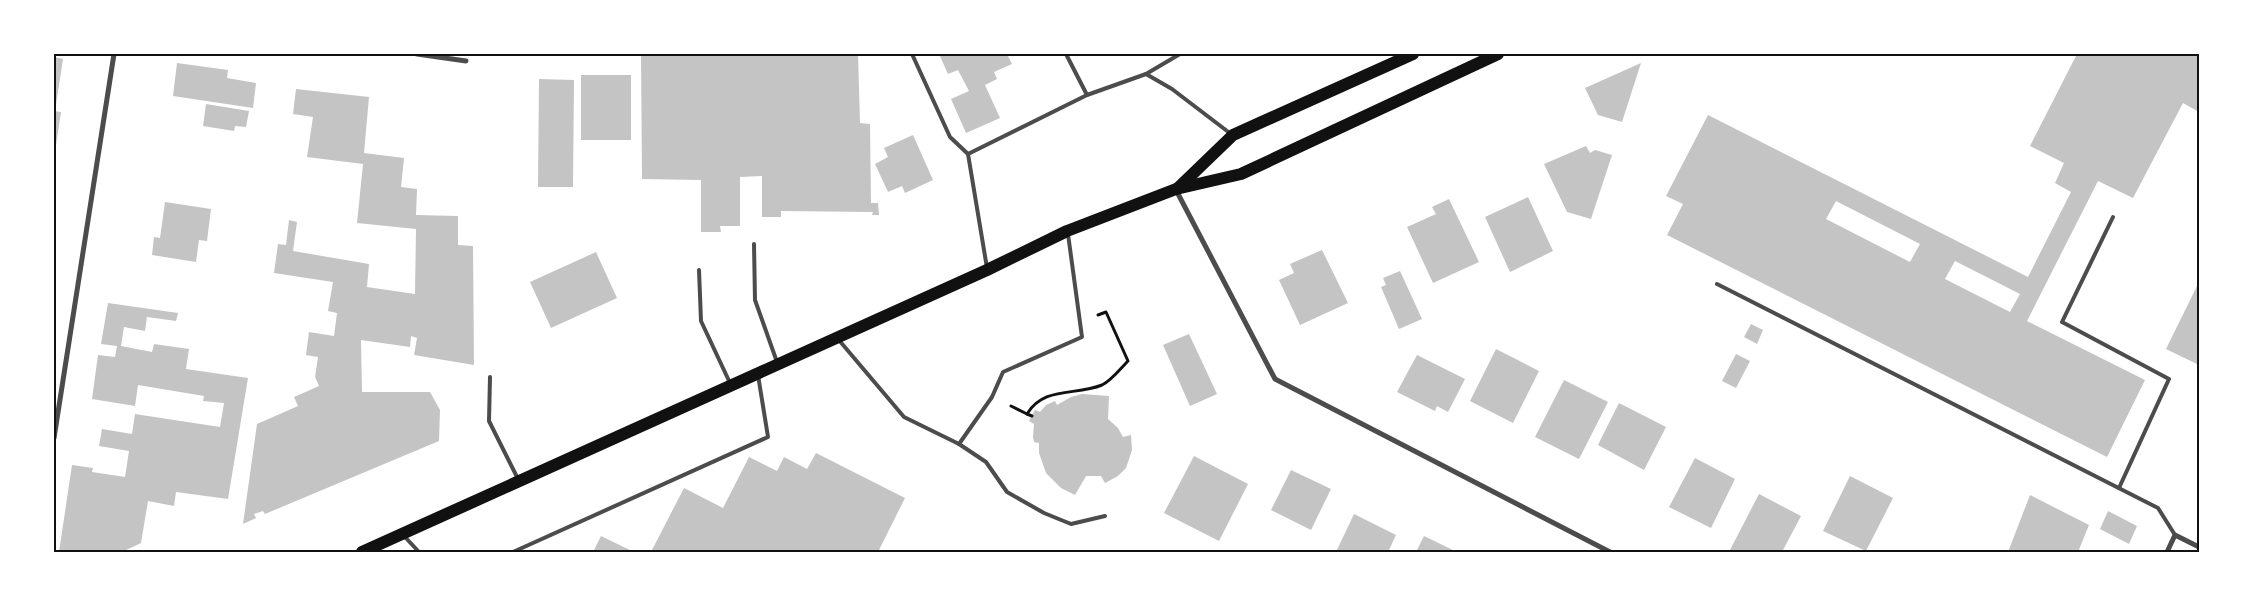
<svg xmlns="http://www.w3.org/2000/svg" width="2253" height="606" viewBox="0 0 2253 606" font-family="'Nunito Sans',sans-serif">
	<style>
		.building { fill: #c4c4c4; fill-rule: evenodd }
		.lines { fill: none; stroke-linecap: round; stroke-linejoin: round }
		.path { stroke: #111; stroke-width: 3 }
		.service { stroke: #4c4c4c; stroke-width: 4 }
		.minor { stroke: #4c4c4c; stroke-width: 5 }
		.primary { stroke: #111; stroke-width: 12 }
		.neatline { fill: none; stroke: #111; stroke-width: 2 }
	</style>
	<rect width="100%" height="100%" fill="#fff"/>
	<g class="building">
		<path d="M641 54H858L860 123 870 124 871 203H878L879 215H872L873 212 781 211V217H762V176L740 177V226H720L721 232H701V180L642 179Z"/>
		<path d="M939 54H1007L1012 64 994 72 997 79 985 85 1000 118 966 133 951 99 969 91 958 70 948 74Z"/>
		<path d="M2077 54H2199V112L2183 103 2133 198 2098 181 2027 321 2145 380 2107 457 1667 235 1683 204 1666 196 1708 115 2028 277 2071 192 2055 183 2064 163 2030 146ZM1836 201 1920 244 1910 262 1826 219ZM1955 261 2020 294 2010 312 1945 279Z"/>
		<path d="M54 57 63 59 55 111 54 110Z"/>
		<path d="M177 63 228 70 227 78 256 83 253 108 173 96Z"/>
		<path d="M1641 63 1622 122 1598 115 1585 88Z"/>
		<rect x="581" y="75" width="50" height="65"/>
		<path d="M539 79 574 80 573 187H538Z"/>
		<path d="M296 89 369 97 364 153 404 158 401 187 417 189 416 215 458 216V245L473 246 474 365 414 355 417 338 411 336 410 347 361 340 362 392H430L440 410 439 441 265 514 263 511 254 514 256 518 243 524 257 424 298 406 294 397 319 386 315 377 318 357 306 355 309 332 334 336 337 313 328 311 333 282 274 273 278 244 286 245 289 220 297 222 293 251 369 264 367 287 415 294 416 229 357 223 363 164 307 157 313 117 293 114Z"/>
		<path d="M206 104 249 111 246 127 235 126 234 131 203 126Z"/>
		<path d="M54 111 61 112 55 152H54Z"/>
		<path d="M913 135 933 180 905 193 902 186 888 192 875 164 888 157 884 148Z"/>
		<path d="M1586 146 1590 153 1595 150 1612 155 1591 219 1567 212 1544 164Z"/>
		<path d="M1528 197 1553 251 1510 272 1485 217Z"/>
		<path d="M1449 199 1479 262 1433 283 1407 227 1436 214 1432 207Z"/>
		<path d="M165 202 211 209 207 241 199 240 196 262 152 255 154 237 160 238Z"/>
		<path d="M1322 250 1348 303 1300 325 1279 280 1294 273 1290 264Z"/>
		<path d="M596 252 617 298 551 328 530 282Z"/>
		<path d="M1400 271 1422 319 1399 329 1381 287 1386 285 1383 278Z"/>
		<path d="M2199 282V365L2166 349Z"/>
		<path d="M108 303 178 313 176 321 147 317 145 331 124 327 121 346 152 352 154 344 189 349 186 369 248 378 228 499 176 492 174 506 148 501 141 543 122 552H59L72 465 93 468 92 472 125 477 129 451 99 446 102 429 132 434 135 414 220 427 224 403 203 401 204 396 138 385 135 406 92 399 98 355 115 357 117 346 101 344Z"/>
		<path d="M1751 324 1763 330 1757 344 1744 337Z"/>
		<path d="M1189 334 1217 394 1190 406 1163 345Z"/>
		<path d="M1496 349 1539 371 1513 423 1470 401Z"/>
		<path d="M1736 354 1750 361 1736 388 1722 381Z"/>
		<path d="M1417 355 1465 379 1448 412 1437 406 1435 411 1397 392Z"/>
		<path d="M1564 380 1608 402 1579 459 1535 437Z"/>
		<path d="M1082 394 1109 396 1108 419 1118 428 1123 437 1131 435 1132 450 1126 468 1118 476 1105 483 1101 476H1086L1075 495 1061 488 1046 473 1039 453V443L1034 442 1033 437 1034 424 1029 421 1035 410 1040 412 1046 405 1055 401 1057 405 1071 397Z"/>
		<path d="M1619 403 1666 427 1644 470 1598 445Z"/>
		<path d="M816 453 905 498 878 552H651L684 488 723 508 749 457 777 471 784 457 807 469Z"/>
		<path d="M1194 456 1248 484 1219 541 1164 513Z"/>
		<path d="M1695 458 1735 479 1711 528 1669 507Z"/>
		<path d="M1291 470 1331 489 1311 530 1271 510Z"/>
		<path d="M1850 476 1893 498 1866 551 1823 531Z"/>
		<path d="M1759 494 1801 516 1782 552H1735L1730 550Z"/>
		<path d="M2030 495 2089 525 2078 552H2008Z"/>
		<path d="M2108 511 2137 526 2129 544 2100 529Z"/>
		<path d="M1354 514 1396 535 1388 552H1336Z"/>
		<path d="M601 536 634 552H593Z"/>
		<path d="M1424 536 1457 552H1416Z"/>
	</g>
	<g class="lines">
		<g class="path">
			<path d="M1011 406 1027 414"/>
			<path d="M1032 416 1027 414C1044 386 1075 396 1102 385 1111 381 1121 368 1128 361L1106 312 1098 315"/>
		</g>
		<g class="service">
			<path d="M912 54 950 137 968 154"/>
			<path d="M1066 54 1087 95"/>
			<path d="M1146 74 1172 89 1231 134"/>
			<path d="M2113 217 2062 322 2169 379 2119 488"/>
			<path d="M754 244 755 300 777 362"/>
			<path d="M987 268 968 154 1087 95 1146 74 1180 54"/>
			<path d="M699 270 701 321 730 383"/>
			<path d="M1717 284 2158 508 2175 535"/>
			<path d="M838 339 904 417 959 444 992 397 1003 372 1082 337 1068 234"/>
			<path d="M490 377 489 421 518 479"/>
			<path d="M959 444 986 462 1007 492 1044 513 1071 524 1105 516"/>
			<path d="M404 536 419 552"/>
			<path d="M513 552 768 437 758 375"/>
		</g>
		<g class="minor">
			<path d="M417 54 466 61"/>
			<path d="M1176 190 1275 379 1610 552"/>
			<path d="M54 438 114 54"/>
			<path d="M2167 552 2175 535 2199 547"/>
		</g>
		<g class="primary">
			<path d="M1177 189 1233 135 1413 54"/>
			<path d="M362 552 987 270 1067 231 1176 189 1241 174 1498 54"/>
		</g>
	</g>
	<rect width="2253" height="606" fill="none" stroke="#ffffff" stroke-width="110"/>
	<rect x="55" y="55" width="2143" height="496" class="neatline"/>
</svg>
